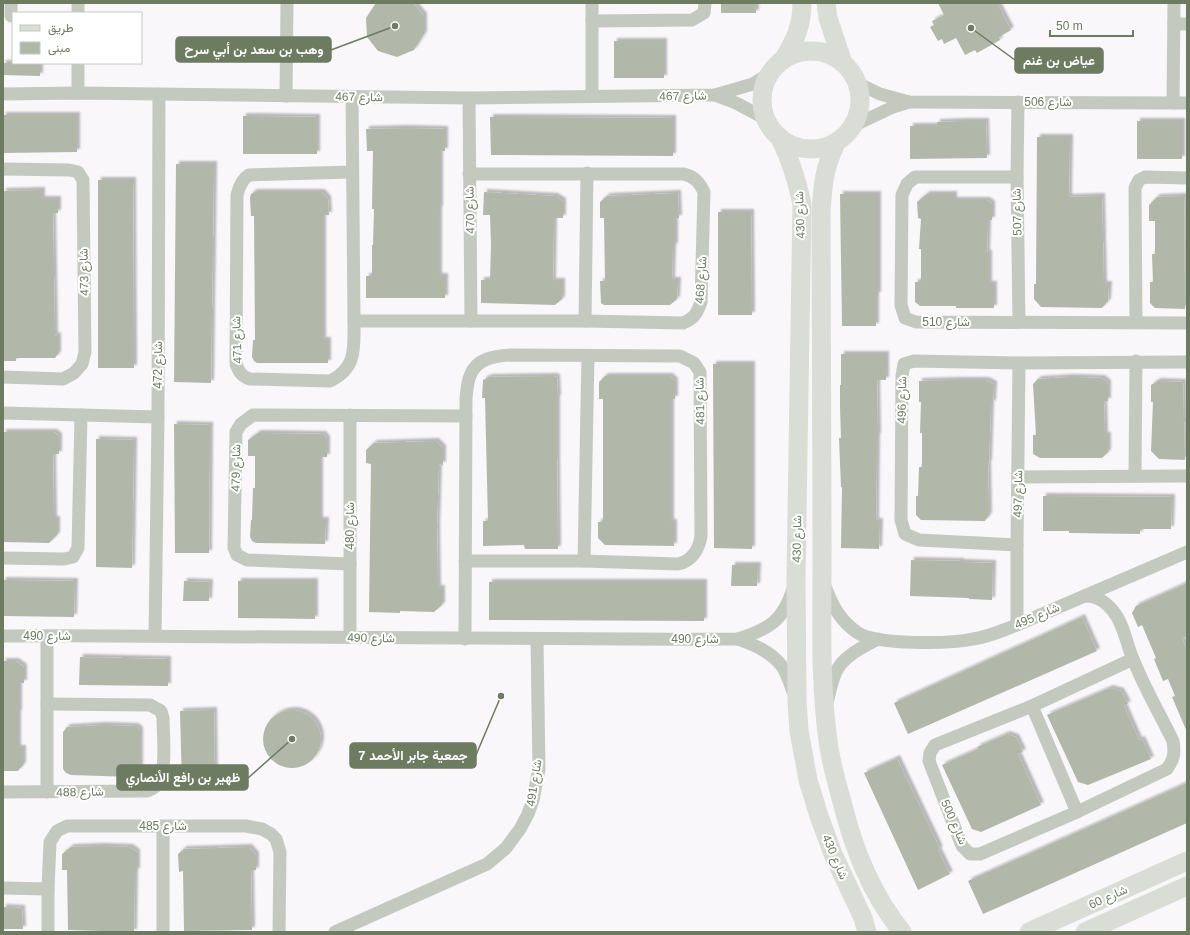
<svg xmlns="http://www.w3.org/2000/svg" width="1190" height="935" viewBox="0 0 1190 935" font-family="Helvetica,Vazirmatn,sans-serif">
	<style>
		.building { fill: #b1b8aa; filter: url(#shadow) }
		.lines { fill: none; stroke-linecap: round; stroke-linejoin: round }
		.street { stroke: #c4c9c0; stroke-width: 13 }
		.secondary { stroke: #d9ddd5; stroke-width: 19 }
		.labels { text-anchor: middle; stroke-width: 4; stroke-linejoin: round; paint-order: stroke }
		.street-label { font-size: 12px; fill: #6d7b61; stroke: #fff }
		.leader { fill: none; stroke: #6d7b61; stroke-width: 1.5 }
		.callout-dot { fill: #6d7b61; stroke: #fff; stroke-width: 1.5 }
		.callout { fill: #6d7b61; stroke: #6d7b61; stroke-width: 1.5 }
		.callout-label { font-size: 13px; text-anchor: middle; font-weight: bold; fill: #fff }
	</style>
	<defs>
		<filter id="shadow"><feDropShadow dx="3" dy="-3" stdDeviation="1" flood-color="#0004"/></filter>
	</defs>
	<rect width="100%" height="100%" fill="#f9f7f9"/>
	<g class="building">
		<path d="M376 3H413L424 16V34L414 50 397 57 378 51 367 37 366 18Z"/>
		<rect x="721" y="3" width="35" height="10"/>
		<path d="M938 3H997L1011 30 999 37 1000 40 977 53 975 50 965 55 956 38 944 44 942 39 938 41 930 27 934 25 932 21 944 15Z"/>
		<rect x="614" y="41" width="50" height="37"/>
		<path d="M3 63H40V76L3 75Z"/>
		<path d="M3 115H77V152L3 153Z"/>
		<path d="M243 116 317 117V154H243Z"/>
		<path d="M490 117 673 118V156L491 155Z"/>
		<path d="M964 121H986L987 158 910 159V126H937V122Z"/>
		<rect x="1137" y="121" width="45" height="38"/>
		<path d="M408 128 445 129V151H440V209H439V276H445V298H366V276H372V245H373L374 209H372L373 151H367L366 129Z"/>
		<path d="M1037 137H1070L1069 197 1102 196 1104 284H1109L1108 301 1102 308 1041 307 1034 299V284H1036Z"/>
		<path d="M176 164H214L211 383 174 382Z"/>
		<path d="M98 180H133L134 368H98Z"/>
		<path d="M42 190V199H58V213H53L55 336 58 335V354L55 358H16V361H3V191Z"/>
		<path d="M254 192H322L328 199 329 215H323V340H328V363H257L254 361 252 357 253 340H255L254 216H251L250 198 251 194Z"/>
		<path d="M484 192 555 196 563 201V218H554L553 281H562V299L555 305 481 303V280H490L491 245 490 215H483Z"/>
		<path d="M678 193 679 218H675V246H673L672 280H678L677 299 670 305H604L601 303 600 281H605L604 218H600V202L607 196Z"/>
		<path d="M840 194H878V295H876V326H842Z"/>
		<path d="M927 194H954V200H987L992 204V220H988L987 253H989V284H994V308H956V306H920L915 302V282H921V249H919L921 219 918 218 917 202Z"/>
		<path d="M1184 196 1185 309 1155 308 1150 303V282H1153L1152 254H1155V221H1149V205L1157 197Z"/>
		<path d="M718 212H751L752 315H718Z"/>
		<path d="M841 354H886V380H877L878 436H877L876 521H880L879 549 841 548 842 487H841L839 438H841L840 407V385H841Z"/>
		<path d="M713 364H752V549L714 548Z"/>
		<path d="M553 376 557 377 558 398H557V458L558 549H525L524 545 483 546V521H488L485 398H482L483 380 489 377Z"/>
		<path d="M605 376H670L675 381V399H671V522H674V546L605 545 598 538V522H603V399H599V382Z"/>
		<path d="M1071 377 1102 378 1108 383V401H1104L1105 435H1108V452L1102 458H1040L1033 454V435H1036L1033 384 1038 379Z"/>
		<path d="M957 380H986L994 384 993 403H991L989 463H988L989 515 985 521 921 520 916 515V496H918L919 467H922V433H920L921 402H919V381Z"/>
		<path d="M1158 381 1183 382 1185 460 1159 459 1151 451 1153 402H1151V385Z"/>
		<path d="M174 424 210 425 209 553H175Z"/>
		<path d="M3 432H54L59 436V454H53L54 519H57V535L49 543 3 542Z"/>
		<path d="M258 433 323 434 327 439V457H320V520H326L325 544 256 543 252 541 250 537 251 520H252L253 488H255V456H248V440Z"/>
		<path d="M96 439 134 440 132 568 96 567Z"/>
		<path d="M436 441 443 448V465L439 464 437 527 438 588H442V605L434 612 400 611V613L369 612 371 464 366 463V450L374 443Z"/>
		<path d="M1043 496 1172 497 1171 529H1140V534L1069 533V531H1043Z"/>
		<path d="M911 560 961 561V562L993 563 992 600 969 599V598L910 596Z"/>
		<path d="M732 565H758L757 586H731Z"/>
		<path d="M3 580 75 581 74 617 3 616Z"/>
		<path d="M184 581 210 582 209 601H183Z"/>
		<path d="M238 581H315V619L238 618Z"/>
		<path d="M489 582H704V621L489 620Z"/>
		<path d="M1187 583V636L1182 638 1187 651V732L1172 697 1175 696 1168 679 1163 681 1154 659 1156 658 1142 625 1138 627 1132 613 1136 606Z"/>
		<path d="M1082 617 1097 651 908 734 894 703Z"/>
		<path d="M80 657 168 659V686L79 685Z"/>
		<path d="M3 661H16L24 667V683H19V713H18V748H23V765L18 771H3Z"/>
		<path d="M1110 688 1121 691 1128 704 1124 706 1139 740 1142 739 1151 759 1088 785 1078 782 1047 715Z"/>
		<circle cx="292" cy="739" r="29"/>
		<path d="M214 710 215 785 182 786 180 711Z"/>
		<path d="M104 725 135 726 138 728 140 730V769L133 777 71 775 66 773 63 769V732L67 727Z"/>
		<path d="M1007 734 1016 737 1023 752 1018 754 1041 805 981 832 972 829 942 765 978 749 977 747Z"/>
		<path d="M897 758 940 849 938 850 950 874 918 890 864 773Z"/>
		<path d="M1187 783V823L983 914 968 881Z"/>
		<path d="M101 846 130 847 137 852V871H135L134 932 68 930 67 870H62V854L71 847Z"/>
		<path d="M249 847 256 855V870L251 871 252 930 184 931 183 871 179 872 178 854 184 849Z"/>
		<path d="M3 907 22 908 23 929H3Z"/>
	</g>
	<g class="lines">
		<g class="street">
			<path d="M592 3V96"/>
			<path d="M78 13V3"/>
			<path d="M11 16V3"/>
			<path d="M592 21 692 20 704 13 705 3"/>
			<path d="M1174 24H1187"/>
			<path d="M857 83 880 94 909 102 1187 103"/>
			<path d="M78 93V63"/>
			<path d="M3 94 78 93 469 98 715 95 753 84 770 73"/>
			<path d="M715 95 736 103 766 119"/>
			<path d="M286 96 287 3"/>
			<path d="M352 97 354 321C354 348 357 368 330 381L250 379C241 376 239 372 236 364L237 195C239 187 242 179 249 175L352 172"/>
			<path d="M469 98 471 321"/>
			<path d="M1018 102 1017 177 1019 322"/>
			<path d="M1173 103 1174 3"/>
			<path d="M853 126 893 107 909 102"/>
			<path d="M3 169 69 170 78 172 83 180 85 352 82 364 74 373 63 379 3 377"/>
			<path d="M1017 177H915L907 184 902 195 901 305 905 318 916 322 1187 323"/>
			<path d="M354 321H585L683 323C695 318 697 313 701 302L704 192C699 182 695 177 684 174H469"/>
			<path d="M585 321 587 173"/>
			<path d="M1136 322 1135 188 1139 180 1145 177 1187 178"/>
			<path d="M3 413 158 417"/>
			<path d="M1135 475 1136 361"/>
			<path d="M1018 477 1187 476"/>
			<path d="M1017 545 919 540 905 534 901 520 902 376 904 364 914 361 1019 363 1187 362"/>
			<path d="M3 558 64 559 73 557 78 548 81 415"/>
			<path d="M584 561 588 356"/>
			<path d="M350 564 247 560 237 555 234 548 236 432 241 424 253 415 466 416"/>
			<path d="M825 586C832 605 840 621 858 633 877 645 950 644 973 639 989 637 1003 630 1017 625L1187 552"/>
			<path d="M1085 596C1097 596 1105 601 1113 611 1124 624 1126 643 1133 659 1144 687 1160 714 1173 741 1175 754 1174 759 1167 769L1077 812 980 854H970L962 846 929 761 930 753 935 745 1032 706 1133 659"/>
			<path d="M1017 625V545L1019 363"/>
			<path d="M3 636C248 635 493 640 738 639 769 629 783 621 793 589"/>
			<path d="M47 636V792"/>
			<path d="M155 636 158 417 159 94"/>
			<path d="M350 637V415"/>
			<path d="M465 639 466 398C467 391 467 383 470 376 476 358 495 356 511 355L680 356 694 363 700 372 701 536C699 549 692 561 678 564L584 561H465"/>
			<path d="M738 639C754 645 770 651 781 665 787 672 790 685 794 694"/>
			<path d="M828 699C830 690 832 680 836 672 843 656 863 647 878 639"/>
			<path d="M1032 706 1077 812"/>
			<path d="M3 792 147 791C149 790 153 789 155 787 168 776 163 735 163 718L161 711 150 705 47 704"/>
			<path d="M3 888 48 889"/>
			<path d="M48 932V889L50 842 57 831 67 826H246L262 829 271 834 276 839 280 852 279 932"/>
			<path d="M163 932V827"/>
			<path d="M335 932 487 864 506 848 520 829 528 814 533 800 539 769 537 640"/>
		</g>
		<g class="secondary">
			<path d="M826 3 828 18 843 63"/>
			<circle cx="811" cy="100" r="49"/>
			<path d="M783 60C795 41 802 26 802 3"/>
			<path d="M780 138C790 159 797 180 802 204L796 578 797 701 799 731 808 780 819 816 833 854 863 918 867 932"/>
			<path d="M836 143C824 169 823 183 821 211 821 316 821 421 822 526 823 600 818 674 829 748 832 766 837 784 842 802 854 850 871 893 902 932"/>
			<path d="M1029 932 1187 861"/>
			<path d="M1085 932 1187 886"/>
		</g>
	</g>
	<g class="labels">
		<g class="street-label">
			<text transform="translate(683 96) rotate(-1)" y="4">شارع 467</text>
			<text transform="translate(359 97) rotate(1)" y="4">شارع 467</text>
			<text x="1048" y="106">شارع 506</text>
			<text transform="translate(470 210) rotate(-91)" y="4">شارع 470</text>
			<text transform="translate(1017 212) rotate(-91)" y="4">شارع 507</text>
			<text transform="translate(800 215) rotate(-92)" y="4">شارع 430</text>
			<text transform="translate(84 272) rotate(-91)" y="4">شارع 473</text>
			<text transform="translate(701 280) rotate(-86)" y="4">شارع 468</text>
			<text x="946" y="326">شارع 510</text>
			<text transform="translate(237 340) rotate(-92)" y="4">شارع 471</text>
			<text transform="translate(158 365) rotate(-90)" y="4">شارع 472</text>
			<text transform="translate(902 400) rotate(-89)" y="4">شارع 496</text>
			<text transform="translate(700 401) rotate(-91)" y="4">شارع 481</text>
			<text transform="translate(236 468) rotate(-89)" y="4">شارع 479</text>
			<text transform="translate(1018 494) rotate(-89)" y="4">شارع 497</text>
			<text transform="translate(350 526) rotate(-90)" y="4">شارع 480</text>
			<text transform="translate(797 539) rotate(-89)" y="4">شارع 430</text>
			<text transform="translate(1037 616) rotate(-23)" y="4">شارع 495</text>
			<text x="47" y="640">شارع 490</text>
			<text transform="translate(371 638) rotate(1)" y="4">شارع 490</text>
			<text x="695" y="643">شارع 490</text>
			<text transform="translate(534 783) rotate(-81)" y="4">شارع 491</text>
			<text transform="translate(80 792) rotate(-1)" y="4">شارع 488</text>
			<text transform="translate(954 822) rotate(66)" y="4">شارع 500</text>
			<text x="163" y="830">شارع 485</text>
			<text transform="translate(835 857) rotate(67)" y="4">شارع 430</text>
			<text transform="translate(1108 897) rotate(-24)" y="4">شارع 60</text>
		</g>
	</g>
	<path class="leader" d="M395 26L331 50M971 28L1015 60M501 696L476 755M292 739L248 778"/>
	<g class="callout-dot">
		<circle cx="395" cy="26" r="4"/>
		<circle cx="971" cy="28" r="4"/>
		<circle cx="501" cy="696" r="4"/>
		<circle cx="292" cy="739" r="4"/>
	</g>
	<g class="callout">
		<rect x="176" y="37" width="155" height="25" rx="4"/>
		<rect x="1015" y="48" width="88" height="25" rx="4"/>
		<rect x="350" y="743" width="126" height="25" rx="4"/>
		<rect x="117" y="765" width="131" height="25" rx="4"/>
	</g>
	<g class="callout-label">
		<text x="254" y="54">وهب بن سعد بن أبي سرح</text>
		<text x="1059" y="65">عياض بن غنم</text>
		<text x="413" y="760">جمعية جابر الأحمد 7</text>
		<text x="183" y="782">ظهير بن رافع الأنصاري</text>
	</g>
	<rect width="1190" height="935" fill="none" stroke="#6d7b61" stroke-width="8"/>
	<rect x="12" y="12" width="130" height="52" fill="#ffffff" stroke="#c5cac0"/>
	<rect x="20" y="25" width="20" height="6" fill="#d9ddd5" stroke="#c5cac0"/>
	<text x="48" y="32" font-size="12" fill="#6d7b61">طريق</text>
	<rect x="20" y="42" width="20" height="12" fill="#b1b8aa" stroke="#c5cac0"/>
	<text x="48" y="52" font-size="12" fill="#6d7b61">مبنى</text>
	<path d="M1050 30v6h83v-6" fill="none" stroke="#6d7b61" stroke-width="2"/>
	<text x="1056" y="30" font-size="12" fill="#6d7b61" stroke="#ffffff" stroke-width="3" paint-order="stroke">50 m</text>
</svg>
